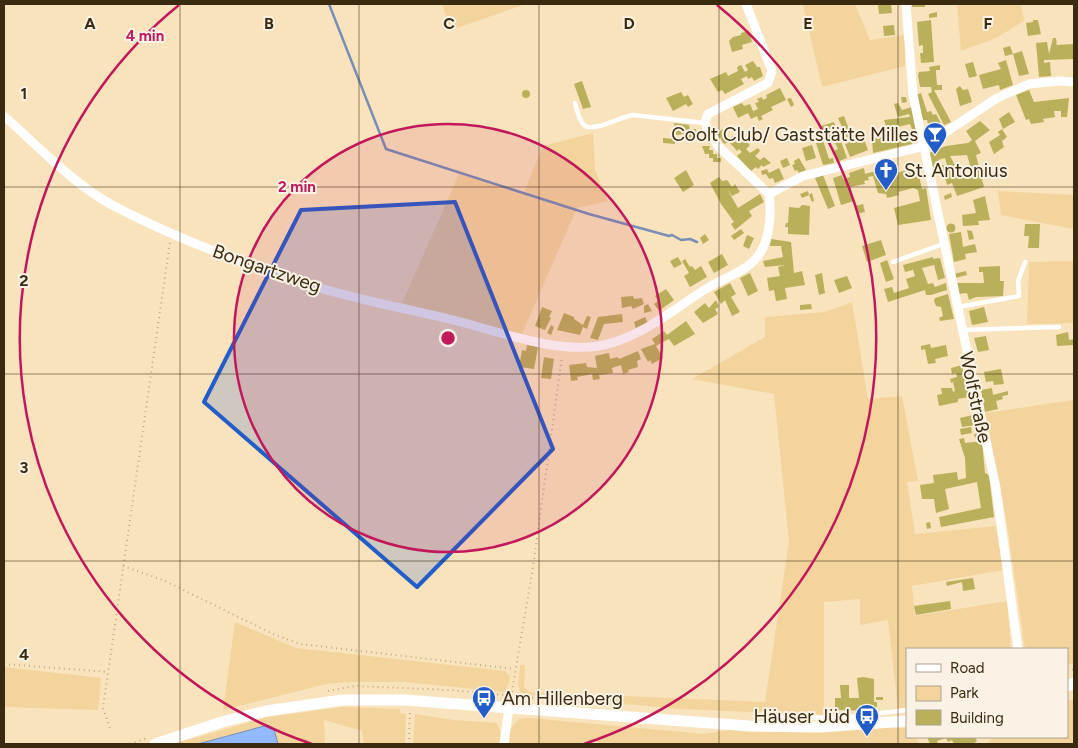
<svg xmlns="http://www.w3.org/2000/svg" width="1078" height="748" viewBox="0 0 1078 748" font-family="Figtree,sans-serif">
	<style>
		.green { fill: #f3d49d }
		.water { fill: #93b9fe; stroke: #788eb7 }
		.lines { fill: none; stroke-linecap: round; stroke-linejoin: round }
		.stream { stroke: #788eb7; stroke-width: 2.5 }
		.building { fill: #baaf5a; fill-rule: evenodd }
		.path { stroke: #beaa87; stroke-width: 2; stroke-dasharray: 1 4; stroke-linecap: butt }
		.lane { stroke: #fff; stroke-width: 4.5 }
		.street { stroke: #fff; stroke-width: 9 }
		.secondary { stroke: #fff; stroke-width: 11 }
		.marked { fill: #235dc9; fill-opacity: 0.2; stroke: #235dc9; stroke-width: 4; stroke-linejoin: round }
		.grid { fill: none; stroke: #3a2b10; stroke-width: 1; stroke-opacity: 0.55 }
		.ring { fill: none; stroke: #c2185b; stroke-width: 2.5 }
		.labels { text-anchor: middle; stroke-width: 4; stroke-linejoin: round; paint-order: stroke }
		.poi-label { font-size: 19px; fill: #3a2b10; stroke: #faf2e5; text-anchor: end }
		.street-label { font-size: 19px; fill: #3a2b10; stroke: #faf2e5 }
		.grid-label { font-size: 16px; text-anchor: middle; font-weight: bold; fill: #3a2b10; stroke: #faf2e5; stroke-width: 4; stroke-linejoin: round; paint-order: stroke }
		.centre { fill: #c2185b; stroke: #faf2e5; stroke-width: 2.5 }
		.ring-label { font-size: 15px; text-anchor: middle; font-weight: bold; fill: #c2185b; stroke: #faf2e5; stroke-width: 4; stroke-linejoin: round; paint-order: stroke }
	</style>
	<rect width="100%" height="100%" fill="#f9e3bc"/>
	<g class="green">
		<path d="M442 4H526L451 30Z"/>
		<path d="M803 4H855L870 40 905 35V66L822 87Z"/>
		<path d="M957 4H1021L1024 21 996 38 961 51Z"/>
		<path d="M593 133 595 170 608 201 577 208 521 336 402 303 459 174 524 192 543 146Z"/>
		<path d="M998 191 1074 195V229L1001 215Z"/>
		<path d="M1074 261V323L1027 324 1029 262Z"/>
		<path d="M852 302 868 399 902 396 918 481 907 482 915 534 996 526 1003 570 912 586 915 616 1007 601 1011 649H907V707L898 709 888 620 860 625V599L824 602V715L680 709 521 694 518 685 520 665H525L524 687 529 692 765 702 789 542 774 394 692 379 765 337V317L825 312Z"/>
		<path d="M1074 400V663L1067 665V649H1025L1007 524 985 413Z"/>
		<path d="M235 622 296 648 505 671 510 677 508 686 504 692 405 682H353L326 684 223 710Z"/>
		<path d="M4 667 101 678 98 710 4 707Z"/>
		<path d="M1074 698V744H987L993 737H1067V702Z"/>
		<path d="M343 707 400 709V713L406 714 405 744H364L362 731 324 720 325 744H173L268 717Z"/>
		<path d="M415 714 454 720 497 723 501 733 499 744H413Z"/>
		<path d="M530 718 704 734 741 728 798 726 907 728V737H915L919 744H602L593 740 590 744H509L510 729 519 719Z"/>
	</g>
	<path class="water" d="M268 725 274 729 278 744H198Z"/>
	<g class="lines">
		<path class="stream" d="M329 4 386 149 589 214 669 236 672 235 681 240 690 239 697 242"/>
	</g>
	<g class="building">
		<path d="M878 4H891L892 13 879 14Z"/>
		<rect x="912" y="4" width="13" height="3"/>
		<path d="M937 12V17L929 18V14Z"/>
		<path d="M931 20 934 62 921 63 920 53H923V45L919 46 917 22Z"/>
		<path d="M1033 20H1038L1041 34 1028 36 1026 23 1033 22Z"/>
		<path d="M894 25 895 35 884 36 883 26Z"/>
		<path d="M749 31 752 42 742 45 743 49 732 52 729 41 733 37 741 35V33Z"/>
		<path d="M1053 38H1056L1057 48V45L1074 44V59L1044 60V63L1050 62 1051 76 1039 77 1036 43 1047 42 1049 54Z"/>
		<path d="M1010 46 1013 54 1022 51 1029 74 1019 76 1013 54 1005 56 1003 48Z"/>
		<path d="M1006 60 1013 85 1000 90 999 85 983 89 979 75 1001 69 998 63Z"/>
		<path d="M753 61 757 67H760L763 76 754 81 752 77 748 79 747 76 741 79 744 84 725 94 722 90 718 92 710 79 726 72 728 76 738 71 737 67 741 65 745 72 748 70 745 65Z"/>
		<path d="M973 62 977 76 969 78 965 64Z"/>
		<path d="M940 65V70H936V73L937 85H942V90H934L951 122 944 125 928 94 932 92 931 87H920L918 75 919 72 930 71 929 67Z"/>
		<path d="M582 81 591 107 583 109 574 84Z"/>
		<path d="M960 86 963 90 968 89 972 102 960 106 956 89Z"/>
		<path d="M780 88 786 100 771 107 773 110 761 116 763 119 759 121 757 116 751 119 748 113 738 118 733 107 742 103 744 106 750 104 753 111 758 109 755 103 759 102 757 99 762 97 763 100 767 98 766 95Z"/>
		<path d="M1029 90 1034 102 1069 98 1067 117H1061V111H1054L1055 117 1043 119 1044 122 1031 124 1029 119 1026 120 1016 95Z"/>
		<circle cx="526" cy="94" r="4"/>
		<path d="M681 92 684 97 688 95 693 104 688 107 686 104 673 111 666 98Z"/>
		<path d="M921 93 927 112 931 111 933 115 936 114 942 125 930 130 927 120H923L916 95Z"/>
		<path d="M901 97H906L907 102 902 103Z"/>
		<path d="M791 98 794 105 791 107 787 99Z"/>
		<path d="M898 103 902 110 912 107 920 136 915 137 910 124 894 128 896 138 911 137 912 144 873 153 872 139 883 136 886 142 882 128 887 129 884 120 910 117 909 114 898 117 894 104Z"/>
		<path d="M1009 112 1015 122 1003 129 999 119Z"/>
		<path d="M844 116 854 143 864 139 868 150 850 157 845 144 849 143 838 118Z"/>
		<path d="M980 121 990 130 975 141 981 153 976 155 984 187 957 196 952 183 947 185 944 173 934 175 929 153 946 146 968 143 972 140 966 131ZM967 155 973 175 962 178 950 156ZM945 158 947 165H939L938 160Z"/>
		<path d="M834 122 847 158 837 162 834 151 838 149 834 141 828 143 821 126Z"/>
		<path d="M674 123 689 125 690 130 696 129 698 138 686 140 685 134 676 135Z"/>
		<path d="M723 129 729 138 739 133 740 138 742 137 750 145 746 149 750 153 758 148 760 151 755 156 760 160 764 157 771 163 763 167 762 165 758 169 756 167 751 171 737 156 742 152 739 149 737 151 729 142 724 144 717 133Z"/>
		<path d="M1002 129 1007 137 1002 141 1004 147 994 154 989 142 1000 135 998 132Z"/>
		<path d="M822 137 829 159 833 158 834 163 823 165 816 143 820 142 818 138Z"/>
		<path d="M663 138 675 139V144L663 143Z"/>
		<path d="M812 145 816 158 806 161 802 148Z"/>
		<path d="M702 146H710L709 150H713V154H717V158H721V162H713V158H709V154H705Z"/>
		<path d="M787 158 790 165 783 168 780 161Z"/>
		<path d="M799 158 806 170 799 173 797 170 795 171 792 165 795 164 794 161Z"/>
		<path d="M911 166 917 167 922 189 926 188 931 220 898 225 894 208 920 201 918 190 913 188 898 192 899 195 887 198 886 194 878 193 873 176 868 177 869 180 864 181 865 184 850 187 854 201 841 205 833 178 842 175 843 179 850 177 849 173 864 168 865 174 887 168 889 175 911 169Z"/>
		<path d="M779 168 784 179 775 183 773 178 769 179 766 174 762 175 761 171 767 169 769 173Z"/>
		<path d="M686 170 694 185 683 192 674 178Z"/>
		<path d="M823 175 835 206 828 209 815 178Z"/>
		<path d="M719 177 722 181 727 180 732 187 735 184 740 192 732 196 727 189 738 208 760 194 764 202 749 211 752 216 735 230 731 224 734 222 721 204 710 183Z"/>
		<path d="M808 191 809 195 812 193 814 201 812 202 809 195 802 198 800 194Z"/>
		<path d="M951 193 952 197 945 200 944 196Z"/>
		<path d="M985 196 990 220 978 221 979 225 963 226 962 215 976 213 973 200Z"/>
		<path d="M863 204 865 212 857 214 855 206Z"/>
		<path d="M802 205 810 206 809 235 788 234V227H785L786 223H788L789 207 799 208Z"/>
		<circle cx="951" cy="228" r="4.5"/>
		<path d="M1025 224H1040L1039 248H1028L1029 236H1024Z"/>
		<path d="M741 229 744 233 734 240 731 236Z"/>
		<path d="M967 230 972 231 974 239 969 240Z"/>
		<path d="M961 232 963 247 975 244 977 252 965 254 966 259 954 262 949 234Z"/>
		<path d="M705 234 709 240 703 244 700 238Z"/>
		<path d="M747 235 754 238 749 249 743 246Z"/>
		<path d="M771 239 791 242 794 273 802 271 805 285 785 288 787 299 776 301 774 290 769 291 767 278 780 276 778 267 785 265 765 267 763 261 783 257 781 246H770Z"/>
		<path d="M881 240 886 255 867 262 862 246Z"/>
		<path d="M722 254 728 265 714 273 708 262Z"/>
		<path d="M678 257 682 264 674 268 670 261Z"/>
		<path d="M933 257V259L940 258 945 278 938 280 934 265 922 268 928 284 933 283 935 287 946 283 947 290 931 295H926L925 290 888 302 884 289 892 287 894 293 909 288 906 279 915 276 913 270 905 272 903 265Z"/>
		<path d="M685 259 690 267 692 266 695 270 701 266 707 277 690 287 684 276 689 273 682 261Z"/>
		<path d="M887 260 894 279 886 282 880 263Z"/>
		<path d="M1000 266V281H1004L1003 296 976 297 969 300 967 293 958 294 955 283H984L983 272H979V267Z"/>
		<path d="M966 271 967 275 955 278 954 274Z"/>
		<path d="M750 273 758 291 748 296 740 278Z"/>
		<path d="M822 273 825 293 819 295 815 275Z"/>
		<path d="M847 276 852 288 839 293 834 280Z"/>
		<path d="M730 283 736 294 731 297 740 312 732 316 725 300 721 304 714 292Z"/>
		<path d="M666 289 674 300 659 311 654 304 658 301 655 296Z"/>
		<path d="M948 294 954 319 940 321 939 318 943 316 941 307 936 306 934 301 935 298Z"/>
		<path d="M633 296 634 299 642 298 644 304 633 309 631 306 622 308 621 297Z"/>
		<path d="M716 300 719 307 715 309 718 314 703 323 694 312 705 303 709 308Z"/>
		<path d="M648 304 652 311 644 313V306Z"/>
		<path d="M811 304 812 309 800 310V305Z"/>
		<path d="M542 307 552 311 549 317 551 318 545 330 535 326Z"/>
		<path d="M984 307 988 322 972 325 969 311Z"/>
		<path d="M564 313 574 317V319L583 325 587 316 591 317 587 329 583 327 580 335 557 330Z"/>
		<path d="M622 314 623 322 604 324 598 340 590 338 598 317Z"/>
		<path d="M645 317 648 323 636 329 634 322Z"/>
		<path d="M686 321 695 334 674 346 669 339 663 342 656 346 663 358 652 364 650 360 648 362 641 349 655 344 652 339 664 331 667 335Z"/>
		<path d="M551 325 554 327 551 335 547 333Z"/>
		<path d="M1068 332 1069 340 1074 339V345L1057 346 1056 335Z"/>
		<path d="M986 336 989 350 978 352 974 338Z"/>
		<path d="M930 344 931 348 946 345 948 356 935 359 936 363 928 364 925 349 921 350V346Z"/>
		<path d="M527 345 538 347 534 369 519 367 522 350 526 351Z"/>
		<path d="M638 351 641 359 637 361 638 367 628 370 629 372 623 374 621 365 612 368 613 373 599 375 600 379 593 380 592 374 577 377 578 380 571 381 569 365 586 363 587 367 597 368 595 356 609 353 610 359 618 357 619 359Z"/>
		<path d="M544 357 554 359 551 379 541 378Z"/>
		<path d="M962 365 969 397 958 399V402L939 406 937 395 942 394 941 388H952L953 392 955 391 953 382 951 383 950 379 957 377 956 373 952 374 951 368Z"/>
		<path d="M1001 369 1004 384 994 385 993 381 986 382 984 372Z"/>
		<path d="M992 388 993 395 1008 391V395L1002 396 1003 399 996 401 998 409 985 412 981 390Z"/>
		<path d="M973 415 975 425 962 427 960 418Z"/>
		<path d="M971 427 972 433 961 435 960 429Z"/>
		<path d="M980 433 981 437 975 438 974 434Z"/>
		<path d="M964 438 965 443 982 441 985 473 989 475 994 517 941 527 939 517 981 508 977 482 945 489 949 509 936 513 934 499H922L920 485 934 483 933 475 957 472 958 480 966 478 965 458 959 439Z"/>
		<path d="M930 522 931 528 927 529 926 523Z"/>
		<path d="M973 578 975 589 963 591 962 582 947 586 946 582Z"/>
		<path d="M950 601 951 609 916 615 914 606Z"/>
		<path d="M863 677 874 679V702H877V707H874V711L835 710V698H841L840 685H849V698H859L857 678Z"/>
		<rect x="876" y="697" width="7" height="3"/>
		<path d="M927 737H975L977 741 973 744H954L952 740 948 742 946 738 937 741 938 744H930Z"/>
	</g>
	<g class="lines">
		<g class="path">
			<path d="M123 566 163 580 273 634 300 644 515 669"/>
			<path d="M4 664 108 672"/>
			<path d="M1067 671 1074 669"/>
			<path d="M328 691 355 686 450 690 602 704"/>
			<path d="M511 697 533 567 562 356"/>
			<path d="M110 728 103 708 170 242"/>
			<path d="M130 744 147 738"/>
			<path d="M409 744 410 710"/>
		</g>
		<g class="lane">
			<path d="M575 103C577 110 579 121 584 125 593 133 622 116 633 115L705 123"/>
			<path d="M893 262 943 244"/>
			<path d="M958 307 1019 296 1018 281 1025 262"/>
			<path d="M963 330 1059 327"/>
			<path d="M755 716 840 718 907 710"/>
		</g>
		<g class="street">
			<path d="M746 4 772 71 768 83 708 114 705 123 718 146 769 194"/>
			<path d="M906 4 913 95 996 488 1018 649"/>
			<path d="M4 116C38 146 72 183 112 205 171 236 236 261 300 282 351 299 405 308 457 321 500 332 556 353 599 346 639 339 672 310 706 289 719 280 737 275 749 265 770 250 772 217 769 194"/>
			<path d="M769 194 803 176 925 146 997 98 1029 84 1059 81 1074 82"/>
			<path d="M504 744 509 707"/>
		</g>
		<g class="secondary">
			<path d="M1067 686 1074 683"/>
			<path d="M155 744 222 722 266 711 342 700H405L749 726 820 727 907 721"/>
		</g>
	</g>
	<path class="marked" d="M455 202 553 449 417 587 204 402 301 210Z"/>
	<path class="grid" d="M180 4V744M359 4V744M539 4V744M719 4V744M898 4V744M4 187H1074M4 374H1074M4 561H1074"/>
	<circle cx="448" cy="338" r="214" fill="#c2185b" fill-opacity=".12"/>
	<g class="ring">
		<circle cx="448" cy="338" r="214"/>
		<path d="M312 744A428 428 0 0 1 179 5M717 5A428 428 0 0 1 584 744"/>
	</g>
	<defs>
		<g id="bar-pin" transform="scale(1.25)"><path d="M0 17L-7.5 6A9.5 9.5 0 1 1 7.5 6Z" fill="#235dc9" stroke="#faf2e5"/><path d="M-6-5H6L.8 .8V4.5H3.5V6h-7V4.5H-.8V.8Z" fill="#fff"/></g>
		<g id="church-pin" transform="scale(1.25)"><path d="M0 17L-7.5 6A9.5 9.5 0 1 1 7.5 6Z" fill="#235dc9" stroke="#faf2e5"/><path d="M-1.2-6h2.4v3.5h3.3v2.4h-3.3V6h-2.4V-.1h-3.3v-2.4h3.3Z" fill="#fff"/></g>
		<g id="bus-pin" transform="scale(1.25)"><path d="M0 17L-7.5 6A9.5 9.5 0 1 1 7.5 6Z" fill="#235dc9" stroke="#faf2e5"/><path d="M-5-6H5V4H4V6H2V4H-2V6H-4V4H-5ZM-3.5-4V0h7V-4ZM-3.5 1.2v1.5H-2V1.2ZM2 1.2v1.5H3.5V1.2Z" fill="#fff"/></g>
	</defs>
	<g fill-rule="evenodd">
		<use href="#bar-pin" x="935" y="134"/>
		<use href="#church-pin" x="886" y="170"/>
		<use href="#bus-pin" x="484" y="698"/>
		<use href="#bus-pin" x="867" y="716"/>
	</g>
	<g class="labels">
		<g class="poi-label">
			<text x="918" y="141">Coolt Club/ Gaststätte Milles</text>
			<text x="904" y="177" text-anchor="start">St. Antonius</text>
			<text x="502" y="705" text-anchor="start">Am Hillenberg</text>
			<text x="850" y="723">Häuser Jüd</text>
		</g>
		<g class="street-label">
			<text transform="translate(267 268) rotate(19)" y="7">Bongartzweg</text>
			<text transform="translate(976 397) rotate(78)" y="7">Wolfstraße</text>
		</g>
	</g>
	<g class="grid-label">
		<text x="90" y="29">A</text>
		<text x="269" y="29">B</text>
		<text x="449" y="29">C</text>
		<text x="629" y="29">D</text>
		<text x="808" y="29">E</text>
		<text x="988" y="29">F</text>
		<text x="24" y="99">1</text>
		<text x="24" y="286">2</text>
		<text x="24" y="473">3</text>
		<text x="24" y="660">4</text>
	</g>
	<circle cx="448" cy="338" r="8" class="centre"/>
	<g class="ring-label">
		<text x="145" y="41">4 min</text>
		<text x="297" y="192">2 min</text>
	</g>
	<rect width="1078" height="748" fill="none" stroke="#3a2b10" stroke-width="10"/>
	<rect x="906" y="648" width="162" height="90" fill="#faf2e5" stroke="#ada290"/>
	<rect x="916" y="664" width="25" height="8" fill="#ffffff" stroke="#ada290"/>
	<text x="950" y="673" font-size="15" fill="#3a2b10">Road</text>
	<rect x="916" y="686" width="25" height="15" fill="#f3d49d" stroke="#ada290"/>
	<text x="950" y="698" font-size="15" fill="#3a2b10">Park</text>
	<rect x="916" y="710" width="25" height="15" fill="#baaf5a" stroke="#ada290"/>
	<text x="950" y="723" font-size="15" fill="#3a2b10">Building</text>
</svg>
